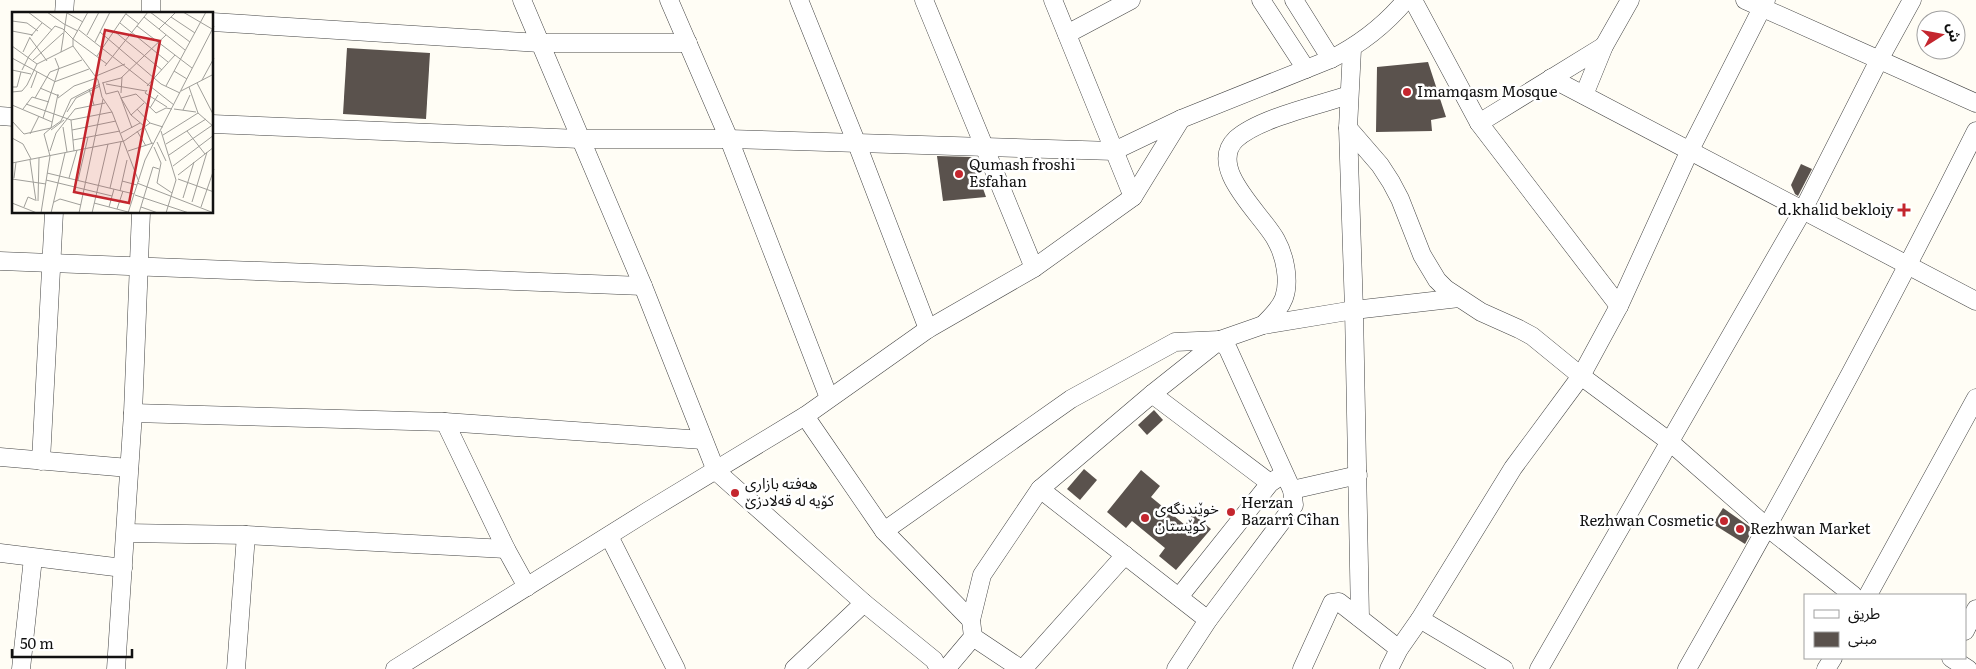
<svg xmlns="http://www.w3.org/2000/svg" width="1976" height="669" viewBox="0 0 1976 669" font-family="Literata,'Noto Sans Arabic',serif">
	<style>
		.building { fill: #5a524d }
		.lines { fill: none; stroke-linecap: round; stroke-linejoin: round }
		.minor-casing { stroke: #444; stroke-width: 19 }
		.minor { stroke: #fff; stroke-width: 18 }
		.poi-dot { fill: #c4262e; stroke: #fff; stroke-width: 2 }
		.labels { text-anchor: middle; stroke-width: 5; stroke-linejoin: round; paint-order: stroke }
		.poi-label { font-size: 15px; fill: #111; stroke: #fff; text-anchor: start }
		.inset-road { fill: none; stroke: #a09f9a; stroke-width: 1 }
		.view { fill: #c4262e; fill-opacity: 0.15; stroke: #c4262e; stroke-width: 2.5 }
		.inset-edge { fill: none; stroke: #111; stroke-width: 2.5 }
	</style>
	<rect width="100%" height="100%" fill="#fffdf5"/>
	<g class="building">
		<path d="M347 48 430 53 426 119 343 114Z"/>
		<path d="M1428 62 1446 117 1431 120 1432 131 1376 132 1377 67Z"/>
		<path d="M937 156 972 157 986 197 943 201Z"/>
		<path d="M1801 164 1812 169 1798 196 1795 194 1791 185Z"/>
		<path d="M1154 410 1163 420 1147 435 1138 425Z"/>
		<path d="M1084 469 1097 480 1080 500 1067 489Z"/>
		<path d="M1141 470 1160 486 1151 497 1185 525 1193 514 1211 529 1176 570 1159 556 1165 548 1132 521 1126 528 1107 512Z"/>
		<path d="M1723 508 1753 529 1745 544 1713 524Z"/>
	</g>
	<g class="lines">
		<g class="minor-casing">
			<g id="minor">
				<path d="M522 0 643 286 716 471 864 603 934 660 939 669"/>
				<path d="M669 0 729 139 829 398"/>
				<path d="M799 0 857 144 928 329"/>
				<path d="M924 0 1034 268"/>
				<path d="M1053 0 1133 197"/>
				<path d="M1261 0 1306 69"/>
				<path d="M1294 0 1331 59"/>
				<path d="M1413 0 1479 123 1619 306"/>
				<path d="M1745 0 1976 103"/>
				<path d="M64 14 65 0"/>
				<path d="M151 14V0"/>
				<path d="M212 22 540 43H688"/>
				<path d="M1067 34 1131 0"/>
				<path d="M1352 49 1348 128 1380 165 1391 182 1400 199 1422 255 1437 280 1446 289 1481 312 1519 329 1532 336 1581 376 1670 442 1768 528 1853 595"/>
				<path d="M1551 78 1976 301"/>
				<path d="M1584 95 1604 46 1630 0"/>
				<path d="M0 116 14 117"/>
				<path d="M1479 123 1604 46"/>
				<path d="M212 124 580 139H729L1114 151 1181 119"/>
				<path d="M1348 128 1354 310 1360 618"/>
				<path d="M0 261 643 286"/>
				<path d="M1263 325C1271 317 1280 309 1284 298 1290 281 1285 256 1276 240 1263 215 1206 168 1236 139 1259 118 1319 105 1349 95"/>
				<path d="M1152 394 1270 483"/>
				<path d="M133 413 445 422 703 440"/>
				<path d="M805 416 884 531 971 620"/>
				<path d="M445 422 506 549 527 587"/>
				<path d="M0 457 129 468"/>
				<path d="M41 461 54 212"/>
				<path d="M1040 489 1208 620"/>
				<path d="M1292 490 1358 475"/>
				<path d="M884 531 1071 399 1175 342 1220 340"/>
				<path d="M126 533 246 535 506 549"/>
				<path d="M609 536 676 669"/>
				<path d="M0 553 123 568"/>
				<path d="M1868 595 1976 398"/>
				<path d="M1179 597 1270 483 1284 474"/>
				<path d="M1420 619 1504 669"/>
				<path d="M1965 631 1976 609"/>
				<path d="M973 637 1021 669"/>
				<path d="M1951 658 1968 669"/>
				<path d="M21 669 33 558"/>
				<path d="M116 669 133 413 141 212"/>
				<path d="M236 669 246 535"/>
				<path d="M395 669 648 511 805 416 928 329 1034 268 1133 197 1181 119 1331 59C1361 44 1385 25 1406 0"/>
				<path d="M794 669 864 603"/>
				<path d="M946 669 973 637 971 620 982 575 1040 489 1152 394 1220 340"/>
				<path d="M1023 669 1125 555"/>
				<path d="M1176 669 1208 620 1294 505 1292 490 1228 349 1220 340 1263 325 1354 310 1459 298"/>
				<path d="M1302 669 1332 603 1339 602 1399 649"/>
				<path d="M1389 669 1399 649 1420 619 1513 468 1581 376 1619 306 1690 150 1766 0"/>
				<path d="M1539 669 1803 210 1879 60 1912 0"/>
				<path d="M1687 669C1788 492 1885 313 1976 131"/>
				<path d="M1826 669 1833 658"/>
			</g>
		</g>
		<use href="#minor" class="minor"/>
	</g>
	<g class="poi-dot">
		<circle cx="1407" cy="92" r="5"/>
		<circle cx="959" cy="174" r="5"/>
		<path d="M1901.5 202.5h5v5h5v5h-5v5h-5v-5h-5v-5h5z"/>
		<circle cx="735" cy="493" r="5"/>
		<circle cx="1231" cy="512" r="5"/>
		<circle cx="1145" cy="518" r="5"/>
		<circle cx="1724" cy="521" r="5"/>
		<circle cx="1740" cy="529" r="5"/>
	</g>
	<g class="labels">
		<g class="poi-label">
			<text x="1417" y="97">Imamqasm Mosque</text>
			<text x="969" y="170">Qumash froshi<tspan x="969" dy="17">Esfahan</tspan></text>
			<text x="1894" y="215" text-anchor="end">d.khalid bekloiy</text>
			<text x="745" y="489">هەفتە بازاری<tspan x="745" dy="17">کۆیە لە قەلادزێ</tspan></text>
			<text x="1241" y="508">Herzan<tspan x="1241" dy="17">Bazarrî Cîhan</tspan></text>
			<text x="1155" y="514">خوێندنگەی<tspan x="1155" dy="17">کوێستان</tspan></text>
			<text x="1714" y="526" text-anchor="end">Rezhwan Cosmetic</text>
			<text x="1750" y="534">Rezhwan Market</text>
		</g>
	</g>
	<g transform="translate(12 12)">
		<rect width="201" height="201" fill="#fffdf5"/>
		<path class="inset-road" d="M16 0 40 18M35 0 52 12M76 0 61 27 95 52M138 0 178 30M171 0 200 17M55 1 71 10M114 2 127 12M132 5 173 38M159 5 183 21M0 9 15 11 26 19M108 11 156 50M52 12 66 19M125 14 180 56M147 17 164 0M67 18 162 93M0 19 21 23M102 19 150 58M88 20 149 72 168 81M75 23 87 0M19 24 30 11M18 26 35 49M83 30 98 0M0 34 25 52M11 40 18 25M49 40 55 0M85 44 115 0M0 46 42 69M21 48 51 21M93 54 136 0M0 58 19 62M10 58 17 44 43 14 51 17 61 27V34L86 68 90 85 100 100 127 170M162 59 175 67M84 64 113 52M190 68 202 46M42 70 77 57M90 71 109 66 154 23M91 71 94 82 106 79 109 86 124 82 144 101 154 96 160 97M185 71 201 102M94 72 134 79M135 74 163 43M154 74 194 0M0 75H5L9 60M177 75 186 101 202 115M19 76 25 60M28 76 47 84M77 77 82 93M135 78 133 81 155 95M169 79 202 62M0 80 10 79 15 73 25 52 61 34M109 81 110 65M23 86 38 60 70 48M46 86 62 74 85 66M109 86 119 103 132 114 140 132M109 86 120 116M14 92 59 108 100 100M0 93 40 110M138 96 146 83M11 97 20 85 37 90M125 97 138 111M162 97 184 100M171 98 178 83M55 100 64 86 88 74M119 103 132 91M31 106 47 56 43 46M59 108 62 139M0 109 12 122 39 116 49 109 59 87 88 72M51 115 55 140M39 118 52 108M60 118 104 109M125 119 134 134M149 119 164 168 154 201M175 119 193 142M109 121 128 111M18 122 27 104M151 123 186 101M0 126 11 132 19 147M61 128 108 119M145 130 154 149M154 132 194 107M142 135 149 151 145 171 160 181M38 139 44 121 63 97 93 91M116 139 141 131M157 143 202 112M18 148 24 189M0 151 112 129 138 111 151 115M161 154 202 123M35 161 122 182M166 163 202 135M2 166 4 150M57 166 65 138M0 167 34 172M166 167 202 180M34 168 100 184M66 168 76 125M110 169 125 173M125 171 202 201M98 176 109 130M108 179 115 148M123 183 177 201M171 186 182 150M26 189 27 146M42 190 48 187 69 193M180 190 195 140M0 191 25 201M82 191 116 200M12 195 16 185 23 188M97 195 102 177M129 195 146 201M189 195 202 157M105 197 111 179M29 201 38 144 32 122 39 116 46 82M39 201 53 141M67 201 91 87M80 201 96 132M116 201 133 148 202 14M127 201 141 155 147 157"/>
		<path class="view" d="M93 18 148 29 117 191 62 180Z"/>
		<rect width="201" height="201" class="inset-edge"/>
	</g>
	<rect x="1804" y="594" width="162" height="65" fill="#ffffff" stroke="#a0a0a0"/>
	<rect x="1814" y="610" width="25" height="8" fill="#ffffff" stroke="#a0a0a0"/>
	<text x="1848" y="619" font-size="15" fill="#111111">طريق</text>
	<rect x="1814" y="632" width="25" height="15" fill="#5a524d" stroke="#a0a0a0"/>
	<text x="1848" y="644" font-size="15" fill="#111111">مبنى</text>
	<g transform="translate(1941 35) rotate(79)"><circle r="24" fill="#ffffff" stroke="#a0a0a0"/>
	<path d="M0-4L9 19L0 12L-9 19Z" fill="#c4262e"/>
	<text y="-8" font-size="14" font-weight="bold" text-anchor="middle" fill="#111111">ش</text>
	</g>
	<path d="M12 649v8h120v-8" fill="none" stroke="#111111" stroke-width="2.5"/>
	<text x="20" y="649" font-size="15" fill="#111111" stroke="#ffffff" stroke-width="4" paint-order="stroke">50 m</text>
</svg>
